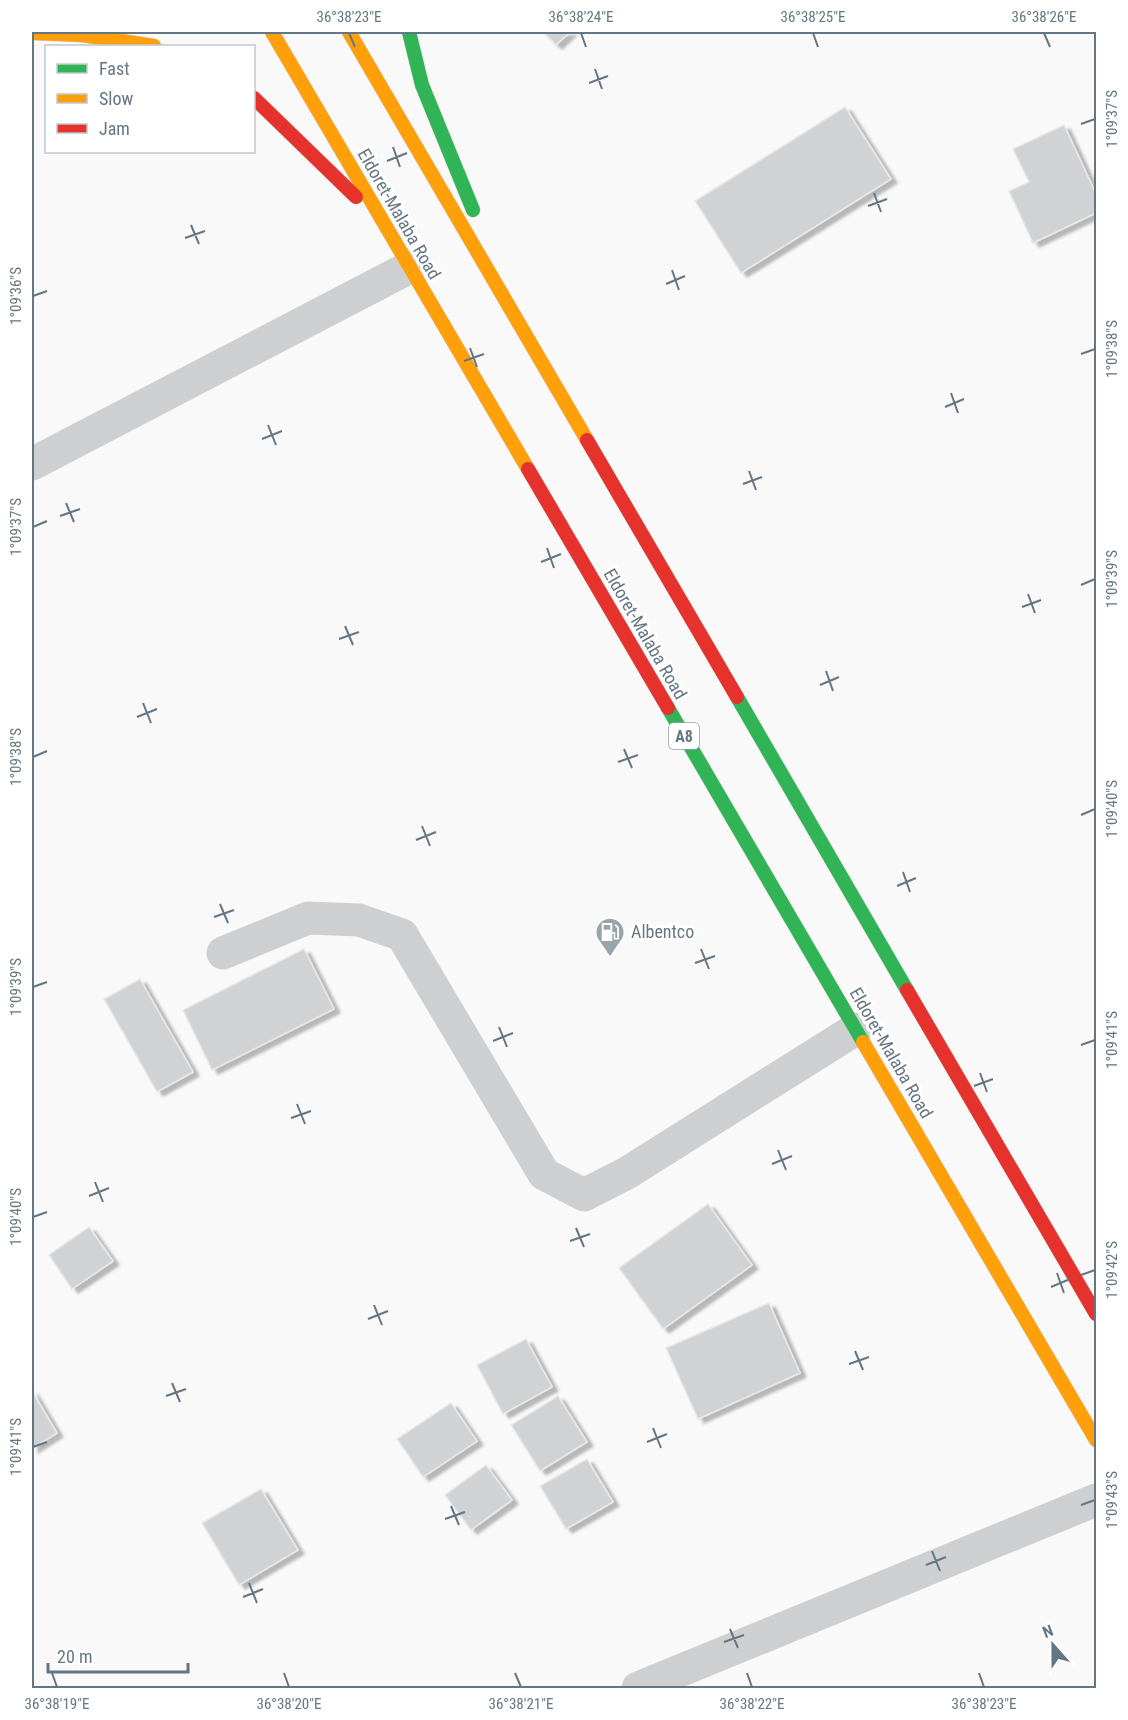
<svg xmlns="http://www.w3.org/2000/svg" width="1128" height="1720" viewBox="0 0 1128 1720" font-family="'Roboto Condensed',sans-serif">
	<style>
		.building { fill: #d0d2d3; stroke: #e8e8e8; stroke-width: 1.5; filter: url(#shadow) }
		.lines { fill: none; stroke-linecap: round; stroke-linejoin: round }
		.fast-casing { stroke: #d5d6d6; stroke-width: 15 }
		.slow-casing { stroke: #d5d6d6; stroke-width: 15 }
		.jam-casing { stroke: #d5d6d6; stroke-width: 15 }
		.street { stroke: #cecfd0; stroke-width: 33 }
		.fast { stroke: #30b455; stroke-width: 14 }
		.slow { stroke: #ff9f0a; stroke-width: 14 }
		.jam { stroke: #e5322d; stroke-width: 14 }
		.ticks { fill: none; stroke: #657683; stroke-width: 2 }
		.labels { text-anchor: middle; stroke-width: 6; stroke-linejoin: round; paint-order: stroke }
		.shield { fill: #fff; stroke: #939fa8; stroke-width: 1.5 }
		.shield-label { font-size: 16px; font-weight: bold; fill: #657683 }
		.street-label { font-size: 18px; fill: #657683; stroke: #fff }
		.poi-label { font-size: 18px; fill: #657683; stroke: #fff; text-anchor: start }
		.neatline { fill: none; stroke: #657683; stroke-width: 2 }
		.ticks-label { font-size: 15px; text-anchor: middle; fill: #657683 }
	</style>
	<defs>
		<filter id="shadow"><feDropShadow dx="6" dy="4" stdDeviation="1.5" flood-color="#0004"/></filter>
	</defs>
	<rect width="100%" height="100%" fill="#f9f9f9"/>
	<g class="building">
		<path d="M543 32H570L556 45Z"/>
		<path d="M845 107 891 179 741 273 695 201Z"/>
		<path d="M1064 125 1096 194V213L1033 243 1009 191 1029 182 1013 149Z"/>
		<path d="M304 949 334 1009 212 1070 183 1010Z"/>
		<path d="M140 979 193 1072 157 1092 104 999Z"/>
		<path d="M708 1204 752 1265 663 1329 619 1268Z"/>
		<path d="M89 1227 113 1261 72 1289 49 1255Z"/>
		<path d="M769 1303 800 1373 698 1419 666 1348Z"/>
		<path d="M526 1339 552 1387 503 1414 477 1365Z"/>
		<path d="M32 1391 57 1433 32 1449Z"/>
		<path d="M558 1396 587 1442 540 1471 511 1425Z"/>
		<path d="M451 1403 477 1441 423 1477 397 1439Z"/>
		<path d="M587 1459 613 1502 566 1529 540 1486Z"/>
		<path d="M486 1465 512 1500 471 1530 445 1495Z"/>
		<path d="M261 1489 298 1550 239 1585 202 1523Z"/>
	</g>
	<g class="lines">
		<g class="fast-casing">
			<g id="fast">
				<path d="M409 32 422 85 473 210"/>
				<path d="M737 697 907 990"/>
				<path d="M668 708 863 1042"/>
			</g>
		</g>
		<g class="slow-casing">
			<g id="slow">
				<path d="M272 32 528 469"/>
				<path d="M349 32 587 440"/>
				<path d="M32 33 82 35 154 46"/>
				<path d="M863 1042 1096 1440"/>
			</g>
		</g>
		<g class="jam-casing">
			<g id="jam">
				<path d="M254 98 356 197"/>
				<path d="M587 440 737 697"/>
				<path d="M528 469 668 708"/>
				<path d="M907 990 1096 1314"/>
			</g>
		</g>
		<g class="street">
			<path d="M32 464 410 267"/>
			<path d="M223 953 308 918 359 920 402 935 544 1174 584 1195 627 1173 856 1029"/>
			<path d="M638 1688 1096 1500"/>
		</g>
		<use href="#fast" class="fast"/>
		<use href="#slow" class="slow"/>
		<use href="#jam" class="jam"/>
	</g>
	<path class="ticks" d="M349 33 355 47M581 33 586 47M813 33 818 47M1044 33 1050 47M595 69 602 89M589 83 608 76M1081 124 1095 119M393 147 400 167M387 161 407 153M874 193 881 212M868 206 887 199M191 225 199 244M185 238 205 231M672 270 679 290M666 284 685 276M33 296 47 291M470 348 477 367M1081 354 1095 349M464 361 484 354M951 393 958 413M945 407 964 399M268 425 276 445M262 439 282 431M749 471 756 490M743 484 762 477M66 503 74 522M60 516 80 509M33 527 47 521M547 548 554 568M541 562 561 554M1081 585 1095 579M1028 594 1035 613M1022 607 1041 600M345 626 353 645M339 639 359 632M826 671 833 691M820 685 839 677M143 703 151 723M137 717 157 709M624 749 632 768M33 757 47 751M618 762 638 755M1081 815 1095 809M422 826 430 846M416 840 436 832M903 872 910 892M897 886 916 878M220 904 228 923M214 917 234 910M701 949 709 969M695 963 715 956M33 987 47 982M499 1027 507 1047M493 1041 513 1033M1081 1045 1095 1040M980 1073 987 1092M974 1086 993 1079M297 1104 305 1124M291 1118 311 1111M778 1150 786 1170M772 1164 792 1156M95 1182 103 1202M89 1196 109 1188M33 1217 47 1212M576 1228 584 1247M570 1241 590 1234M1057 1273 1064 1293M1081 1275 1095 1270M1051 1287 1070 1279M374 1305 382 1325M368 1319 388 1311M855 1351 863 1370M849 1364 869 1357M172 1383 180 1402M166 1396 186 1389M653 1428 661 1448M647 1442 667 1434M33 1447 47 1442M1081 1505 1095 1500M451 1506 459 1525M445 1519 465 1512M932 1551 940 1571M926 1565 946 1557M249 1583 257 1603M243 1597 263 1589M730 1629 738 1648M724 1642 744 1635M52 1673 57 1687M284 1673 289 1687M515 1673 521 1687M747 1673 752 1687M979 1673 984 1687"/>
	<defs>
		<g id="fuel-pin" transform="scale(1.5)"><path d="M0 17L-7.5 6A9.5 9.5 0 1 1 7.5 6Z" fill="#99a4ac" stroke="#fff"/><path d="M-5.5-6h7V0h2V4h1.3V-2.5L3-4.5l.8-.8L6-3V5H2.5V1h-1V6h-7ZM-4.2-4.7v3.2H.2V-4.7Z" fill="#fff"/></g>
	</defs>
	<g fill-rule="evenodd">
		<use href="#fuel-pin" x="610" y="932"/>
	</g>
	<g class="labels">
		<rect class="shield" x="669" y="723" width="30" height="26" rx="4.5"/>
		<g class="shield-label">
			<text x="684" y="742">A8</text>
		</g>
		<g class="street-label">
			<text transform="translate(399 214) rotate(60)" y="6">Eldoret-Malaba Road</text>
			<text transform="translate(645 634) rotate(60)" y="6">Eldoret-Malaba Road</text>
			<text transform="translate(891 1053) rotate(60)" y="6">Eldoret-Malaba Road</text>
		</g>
		<g class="poi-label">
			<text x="631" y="938">Albentco</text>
		</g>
	</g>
	<rect width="1128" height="1720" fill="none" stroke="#ffffff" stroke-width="66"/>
	<rect x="45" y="45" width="210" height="108" fill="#ffffff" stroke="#c1c8cd" stroke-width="1.5"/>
	<rect x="57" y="64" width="30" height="9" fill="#30b455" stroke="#c1c8cd" stroke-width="1.5"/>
	<text x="99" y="75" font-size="18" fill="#657683">Fast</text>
	<rect x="57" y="94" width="30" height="9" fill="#ff9f0a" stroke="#c1c8cd" stroke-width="1.5"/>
	<text x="99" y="105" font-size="18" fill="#657683">Slow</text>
	<rect x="57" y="124" width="30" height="9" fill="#e5322d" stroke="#c1c8cd" stroke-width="1.5"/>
	<text x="99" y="135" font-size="18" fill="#657683">Jam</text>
	<g transform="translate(1053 1645) rotate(339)" stroke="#ffffff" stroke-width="4.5" paint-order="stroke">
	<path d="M0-4.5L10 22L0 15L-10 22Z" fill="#657683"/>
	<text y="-9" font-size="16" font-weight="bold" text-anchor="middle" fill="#657683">N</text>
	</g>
	<path d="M48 1663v9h140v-9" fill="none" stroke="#657683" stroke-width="3"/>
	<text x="57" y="1663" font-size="18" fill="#657683" stroke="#ffffff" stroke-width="4.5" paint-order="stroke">20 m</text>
	<rect x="33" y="33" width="1062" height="1654" class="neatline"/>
	<g class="ticks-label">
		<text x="349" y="22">36°38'23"E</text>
		<text x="581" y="22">36°38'24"E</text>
		<text x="813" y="22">36°38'25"E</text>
		<text x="1044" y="22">36°38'26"E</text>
		<text transform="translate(1112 119) rotate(-90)" y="5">1°09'37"S</text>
		<text transform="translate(16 296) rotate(-90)" y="5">1°09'36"S</text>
		<text transform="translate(1112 349) rotate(-90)" y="5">1°09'38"S</text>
		<text transform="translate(16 527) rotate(-90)" y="5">1°09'37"S</text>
		<text transform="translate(1112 579) rotate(-90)" y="5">1°09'39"S</text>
		<text transform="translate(16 757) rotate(-90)" y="5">1°09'38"S</text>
		<text transform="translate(1112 809) rotate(-90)" y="5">1°09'40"S</text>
		<text transform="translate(16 987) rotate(-90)" y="5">1°09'39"S</text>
		<text transform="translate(1112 1040) rotate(-90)" y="5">1°09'41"S</text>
		<text transform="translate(16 1217) rotate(-90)" y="5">1°09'40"S</text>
		<text transform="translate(1112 1270) rotate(-90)" y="5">1°09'42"S</text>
		<text transform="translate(16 1447) rotate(-90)" y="5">1°09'41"S</text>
		<text transform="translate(1112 1500) rotate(-90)" y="5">1°09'43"S</text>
		<text x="57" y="1709">36°38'19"E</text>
		<text x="289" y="1709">36°38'20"E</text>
		<text x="521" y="1709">36°38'21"E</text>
		<text x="752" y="1709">36°38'22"E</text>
		<text x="984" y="1709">36°38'23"E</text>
	</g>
</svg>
